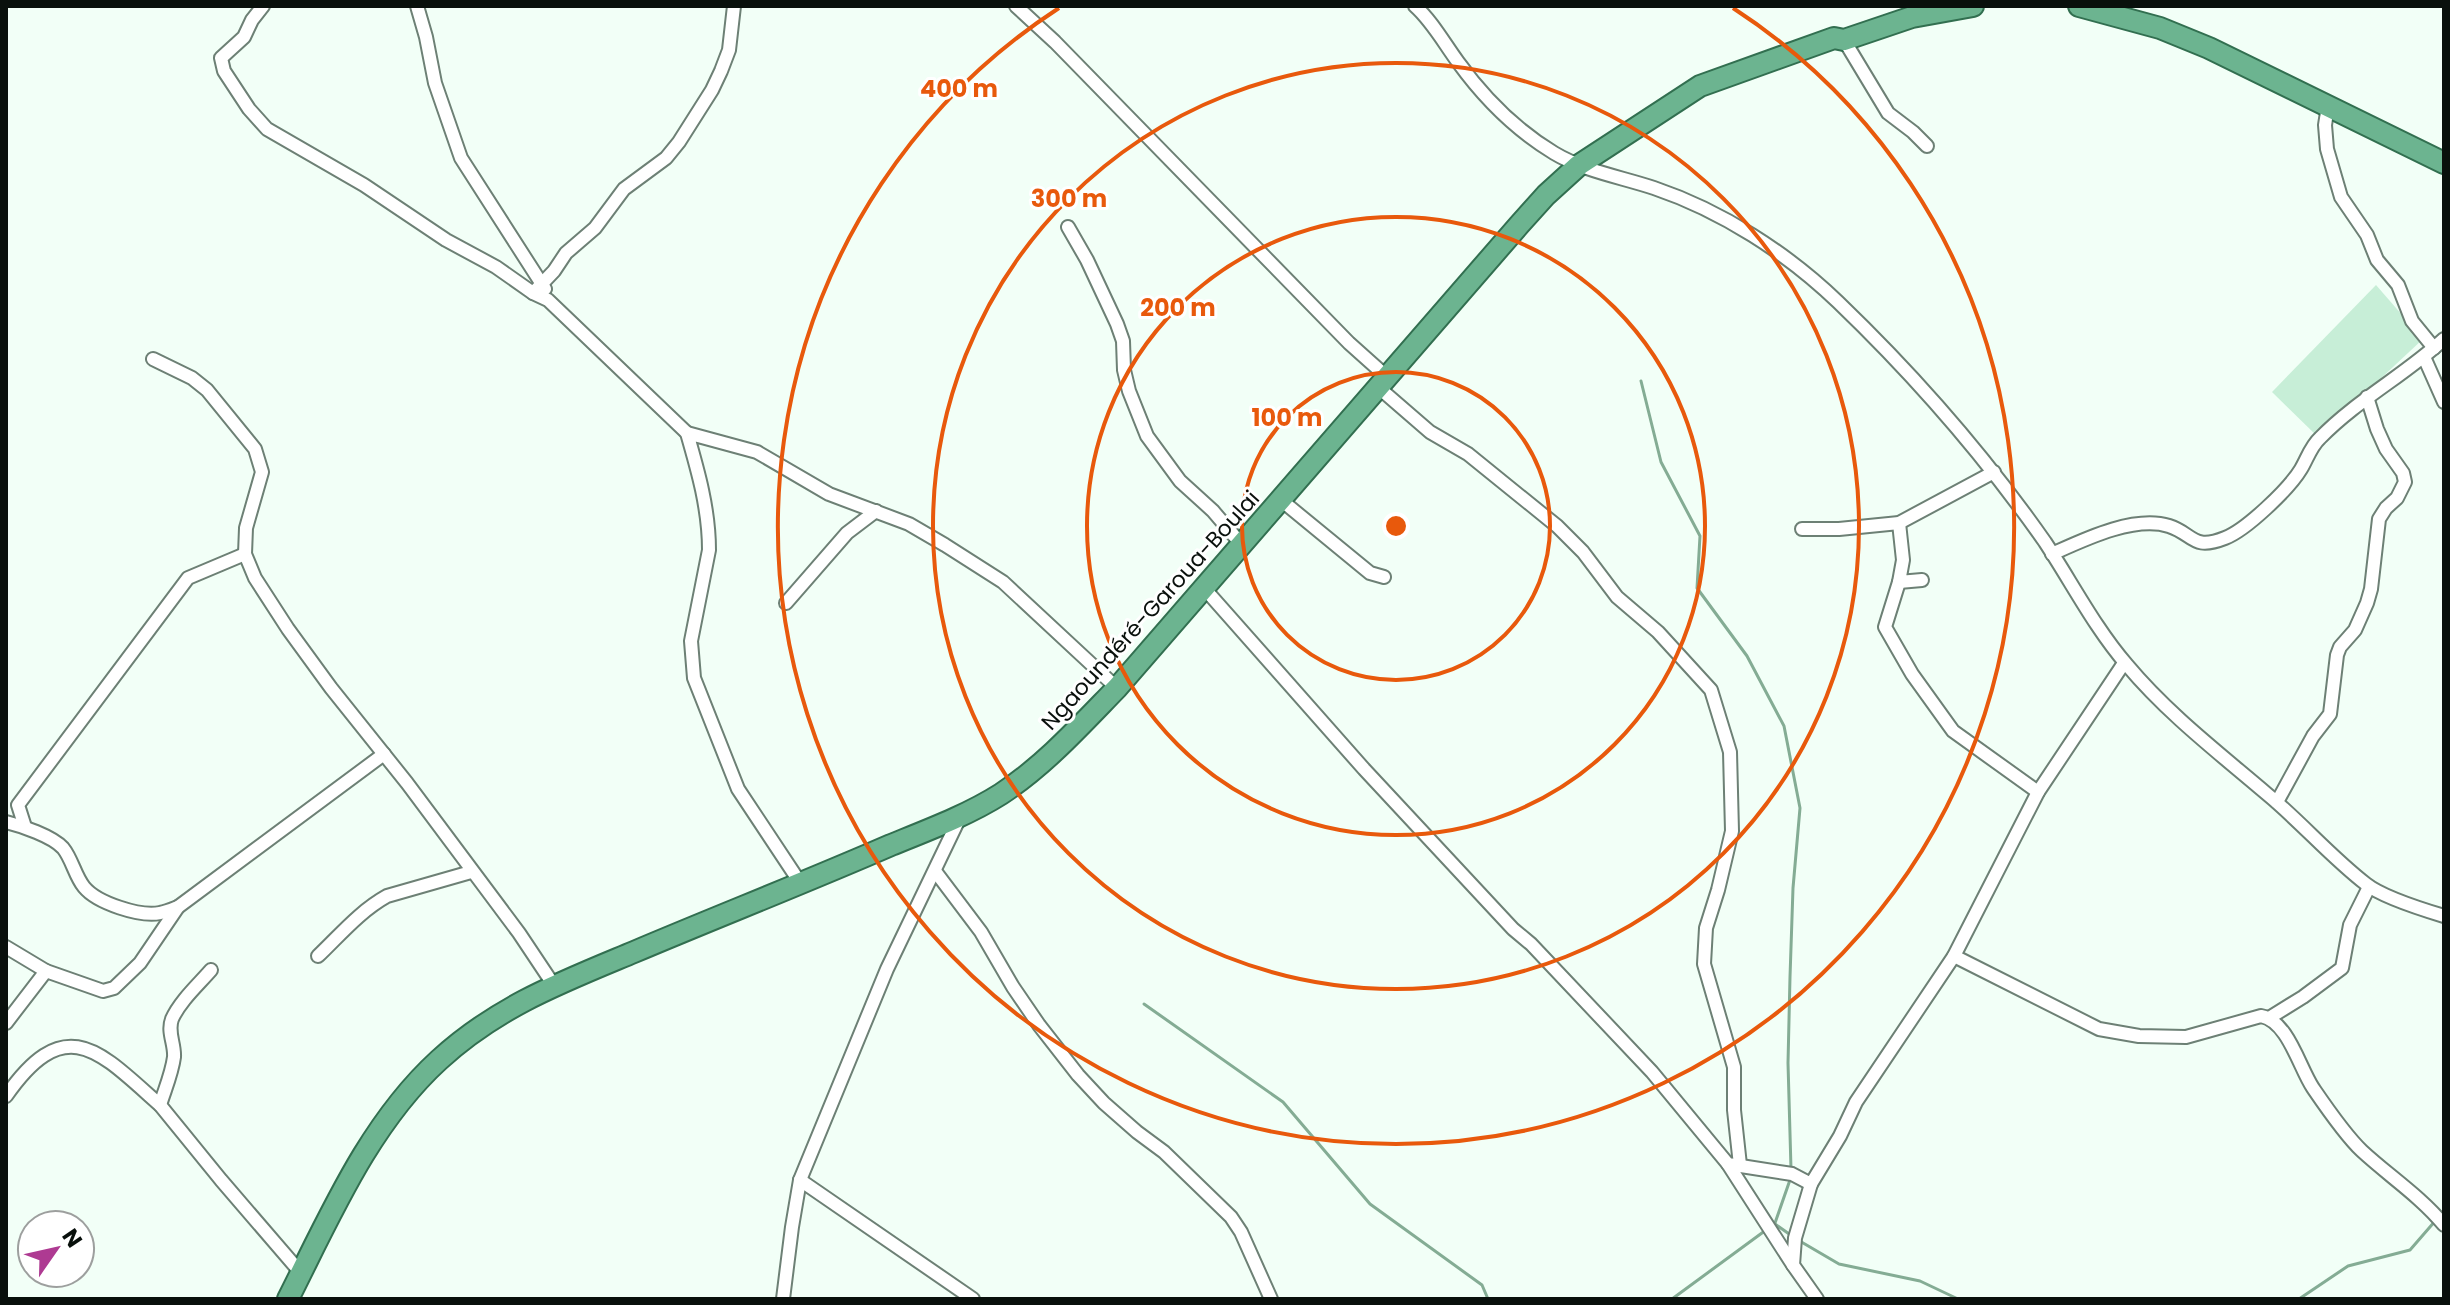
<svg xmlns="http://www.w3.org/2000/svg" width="2450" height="1305" viewBox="0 0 2450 1305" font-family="Poppins,sans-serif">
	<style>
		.green { fill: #c7eed7 }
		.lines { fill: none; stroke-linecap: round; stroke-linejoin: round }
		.stream { stroke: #84ac94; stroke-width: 3 }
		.minor-casing { stroke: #6d8075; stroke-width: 16 }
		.trunk-casing { stroke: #326f50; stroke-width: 24 }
		.minor { stroke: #fff; stroke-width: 12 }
		.trunk { stroke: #6cb490; stroke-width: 20 }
		.ring { fill: none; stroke: #e8590c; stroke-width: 4 }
		.labels { text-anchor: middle; stroke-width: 6; stroke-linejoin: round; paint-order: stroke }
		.street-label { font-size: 22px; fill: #09100c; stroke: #fff }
		.centre { fill: #e8590c; stroke: #fff; stroke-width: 4 }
		.ring-label { font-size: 24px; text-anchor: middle; font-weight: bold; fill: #e8590c; stroke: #fff; stroke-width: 6; stroke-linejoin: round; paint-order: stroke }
	</style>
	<rect width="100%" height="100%" fill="#f2fff7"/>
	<path class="green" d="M2376 285 2423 339 2318 437 2272 392Z"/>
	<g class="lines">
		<g class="stream">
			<path d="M1641 381 1661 462 1700 536 1697 588 1747 656 1784 726 1800 808 1793 888 1790 977 1788 1063 1791 1169"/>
			<path d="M1144 1004 1283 1102 1370 1204 1482 1285 1488 1299"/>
			<path d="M1775 1223 1791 1177"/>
			<path d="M1775 1224 1792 1236"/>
			<path d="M1798 1240 1839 1264 1920 1281 1958 1299"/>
			<path d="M1672 1299 1766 1230"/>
			<path d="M2299 1299 2348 1266 2410 1250 2436 1220"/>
		</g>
		<g class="minor-casing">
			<g id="minor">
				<path d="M263 6 252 20 244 37 221 58 224 71 249 109 267 129 364 185 446 240 496 267 533 293 548 300 687 433"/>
				<path d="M417 6 426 37 435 83 461 158 545 289"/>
				<path d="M1016 6 1055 42 1349 343 1387 377"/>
				<path d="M1415 6C1432 21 1444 43 1458 62 1484 98 1516 130 1554 153 1584 171 1621 177 1654 188 1722 211 1787 253 1838 302 1915 376 1984 455 2045 542 2072 583 2095 628 2127 665 2168 714 2219 753 2267 794 2301 822 2331 857 2366 884 2381 896 2424 910 2444 916"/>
				<path d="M1844 40 1888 113 1913 132 1927 146"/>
				<path d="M2328 106 2325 125 2327 149 2341 197 2367 235 2377 260 2398 285 2412 321 2434 348"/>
				<path d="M1068 227 1087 260 1117 324 1123 341 1124 370 1129 391 1147 436 1180 481 1213 511 1242 545"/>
				<path d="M533 293 554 271 566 253 595 228 624 189 666 158 679 142 712 90 721 71 729 50 734 6"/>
				<path d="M2424 357 2444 402"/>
				<path d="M153 359 192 378 207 390 255 449 262 472 246 528 245 554 255 578 288 629 331 688 407 783 519 933 553 984"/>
				<path d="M1378 387 1430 432 1468 454 1557 526 1583 552 1617 597 1658 632 1711 690 1730 752 1732 831 1718 890 1706 928 1704 964 1734 1067V1110L1740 1165"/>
				<path d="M1281 500 1370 573 1384 577"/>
				<path d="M1899 523 1903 560 1899 582 1922 580"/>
				<path d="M1802 529H1839L1899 523 1994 472"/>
				<path d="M2052 554C2083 540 2134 515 2169 526 2194 534 2192 551 2225 538 2246 530 2289 489 2301 469 2307 459 2311 446 2320 438 2357 400 2405 375 2444 339"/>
				<path d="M1899 582 1885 627 1912 674 1953 731 2038 792"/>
				<path d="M1204 588 1364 769 1513 929 1531 944 1652 1072 1728 1164 1792 1174 1811 1184 1840 1136 1856 1102 1954 956 2038 792 2124 663"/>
				<path d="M786 603 847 533 876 511"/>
				<path d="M2277 802 2313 736 2330 714 2337 655 2340 647 2355 630 2367 603 2371 589 2379 519 2386 508 2397 498 2405 482 2403 473 2386 449 2377 429 2367 397"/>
				<path d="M6 822C22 826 52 836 63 848 72 859 75 876 84 887 97 903 140 917 160 913 166 912 173 909 178 907"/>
				<path d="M25 827 18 805 188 578 245 554"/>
				<path d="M935 871 981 932 1013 987 1039 1025 1078 1075 1104 1103 1137 1132 1164 1152 1231 1217 1241 1232 1271 1299"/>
				<path d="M801 884 738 789 694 678 691 641 709 550C709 509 698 471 687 433L757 452 829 494 909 524 945 545 1003 582 1117 688"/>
				<path d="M6 947 46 971"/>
				<path d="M318 956C340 935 360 911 387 896L471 872"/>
				<path d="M1954 956 2099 1029 2139 1036 2186 1037 2261 1016C2288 1021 2299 1067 2313 1088 2326 1107 2345 1135 2362 1151 2389 1176 2420 1196 2444 1225"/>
				<path d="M2269 1018 2303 997 2342 968 2350 925 2369 887"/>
				<path d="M6 1023 46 971 103 991 114 988 140 963 178 907 384 754"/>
				<path d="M6 1096C66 1010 100 1052 160 1105 165 1089 172 1073 174 1057 175 1044 167 1032 172 1019 180 1001 198 985 211 970"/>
				<path d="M160 1105 221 1180 301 1273"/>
				<path d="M1728 1164 1793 1265"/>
				<path d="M800 1180 973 1299"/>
				<path d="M1811 1184 1795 1238 1793 1265 1817 1299"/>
				<path d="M783 1299 792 1227 800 1180 887 969 960 817"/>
			</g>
		</g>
		<g class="trunk-casing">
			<g id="trunk">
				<path d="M2079 6 2160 28 2209 48 2444 163"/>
				<path d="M288 1299C330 1216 369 1124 439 1060 498 1006 562 982 634 952 719 916 806 882 891 845 928 830 968 815 1001 794 1045 765 1080 726 1117 688L1519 225 1546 195 1579 165 1700 86 1834 38 1844 40 1912 17 1973 6"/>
			</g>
		</g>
		<use href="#minor" class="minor"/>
		<use href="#trunk" class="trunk"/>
	</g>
	<g class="ring">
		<circle cx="1396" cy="526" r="154"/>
		<circle cx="1396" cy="526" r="309"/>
		<circle cx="1396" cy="526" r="463"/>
		<path d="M1733 8A618 618 0 1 1 1059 8"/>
	</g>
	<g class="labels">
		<g class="street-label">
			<text transform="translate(1150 610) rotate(-48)" y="8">Ngaoundéré-Garoua-Boulai</text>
		</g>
	</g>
	<circle cx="1396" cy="526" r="12" class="centre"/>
	<g class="ring-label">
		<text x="959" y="97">400 m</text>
		<text x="1069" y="207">300 m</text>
		<text x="1178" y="316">200 m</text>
		<text x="1287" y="426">100 m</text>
	</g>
	<rect width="2450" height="1305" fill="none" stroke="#09100c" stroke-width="16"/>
	<g transform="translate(56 1249) rotate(56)"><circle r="38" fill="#ffffff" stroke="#9d9f9e" stroke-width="2"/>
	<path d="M0-6L14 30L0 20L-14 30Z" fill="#ae3a92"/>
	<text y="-12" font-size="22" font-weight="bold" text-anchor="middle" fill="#09100c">N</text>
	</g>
</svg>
